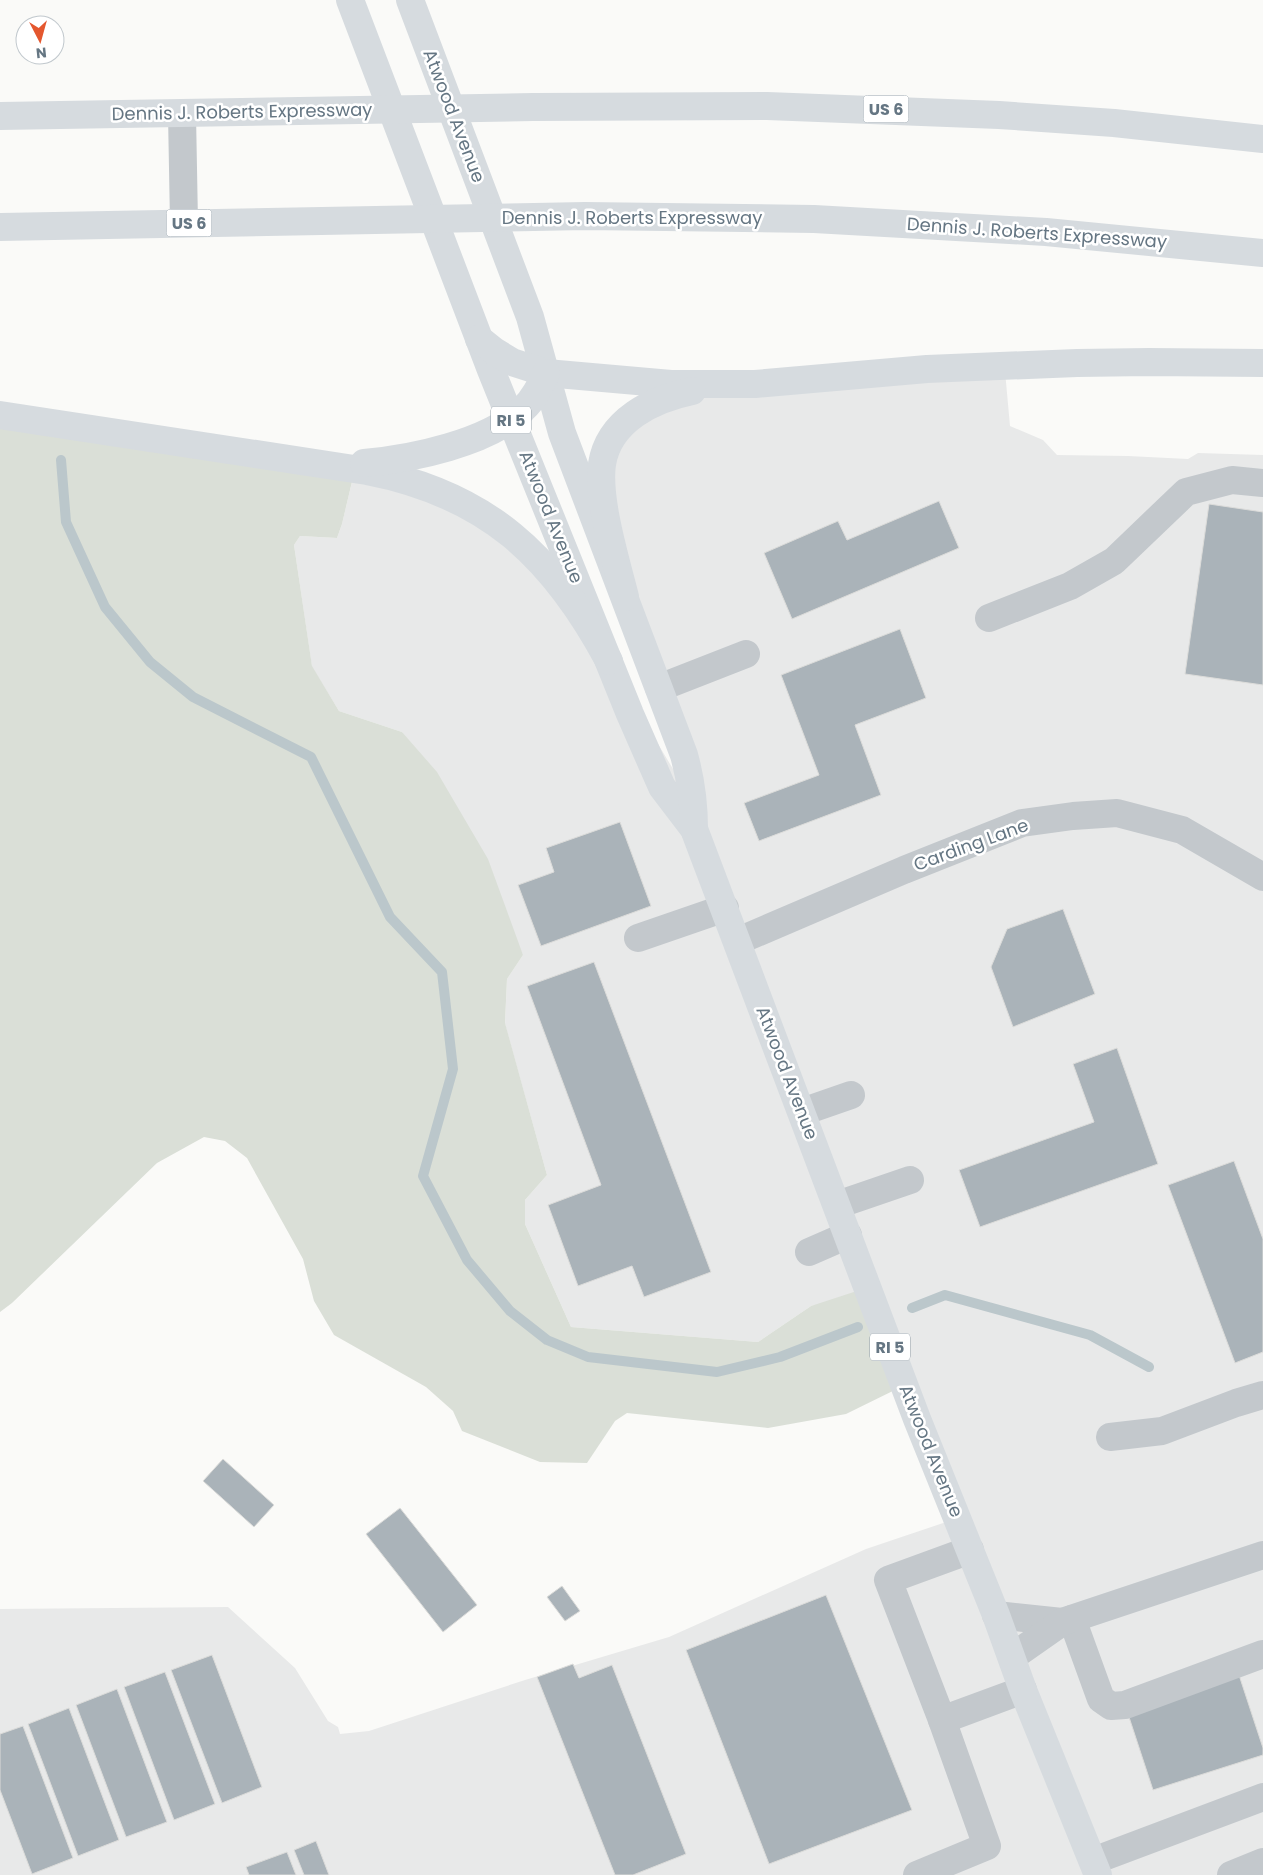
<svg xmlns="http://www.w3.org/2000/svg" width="1263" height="1875" viewBox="0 0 1263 1875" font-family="Poppins,sans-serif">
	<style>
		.built { fill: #e8e9e9 }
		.green { fill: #dadfd7 }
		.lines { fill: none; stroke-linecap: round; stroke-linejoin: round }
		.stream { stroke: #bbc7cb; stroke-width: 10 }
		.building { fill: #aab3b9; stroke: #dcdcda }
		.minor { stroke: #c3c8cc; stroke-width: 28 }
		.major { stroke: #d6dbdf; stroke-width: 28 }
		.highway { stroke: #d6dbdf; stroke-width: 28 }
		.labels { text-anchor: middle; stroke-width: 5; stroke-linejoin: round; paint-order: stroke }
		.shield { fill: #fff; stroke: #939fa8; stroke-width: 1 }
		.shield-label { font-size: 16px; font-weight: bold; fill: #657683 }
		.street-label { font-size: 18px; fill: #657683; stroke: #fff }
	</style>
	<rect width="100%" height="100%" fill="#fafaf8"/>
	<path class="built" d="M1004 360 1010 426 1043 440 1057 455 1128 456 1188 459 1198 453 1263 455V1875H0V1609L228 1607 295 1668 328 1721 338 1727 340 1734 369 1731 525 1680 669 1637 866 1549 958 1518 874 1295 811 1306 758 1342 571 1327 525 1224V1200L547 1175 505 1024 507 979 523 955 402 732 339 711 312 667 294 545 300 536 337 538 342 524 356 465 511 532 655 739 685 789 596 493 644 400Z"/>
	<path class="green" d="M0 422 355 469 342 524 337 538 300 536 294 545 312 666 339 711 402 732 437 772 488 859 523 955 507 979 505 1023 547 1175 525 1200V1224L571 1327 758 1342 811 1306 866 1288 907 1384 846 1414 768 1428 627 1413 615 1421 587 1463 540 1462 462 1431 453 1411 426 1387 334 1335 314 1301 303 1259 247 1158 225 1141 204 1137 157 1163 12 1303 0 1312Z"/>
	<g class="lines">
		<g class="stream">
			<path d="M61 460 66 522 105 607 150 662 193 697 311 757 390 917 442 972 453 1069 423 1176 467 1260 510 1311 547 1340 588 1357 717 1372 780 1357 858 1327"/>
			<path d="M912 1308 945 1295 1090 1335 1149 1367"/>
		</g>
	</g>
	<g class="building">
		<path d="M939 501 959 548 792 619 764 553 838 521 847 540Z"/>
		<path d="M1209 504 1263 512V685L1185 674Z"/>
		<path d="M900 629 926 698 855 725 881 795 759 841 744 803 819 775 781 675Z"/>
		<path d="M620 822 651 906 541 946 518 885 554 872 546 848Z"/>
		<path d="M1063 909 1095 994 1013 1027 991 967 1007 929Z"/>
		<path d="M594 962 711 1272 644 1297 632 1266 578 1286 548 1205 601 1185 527 986Z"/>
		<path d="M1117 1048 1158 1164 980 1227 959 1170 1094 1122 1073 1064Z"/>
		<path d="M1234 1161 1263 1239V1352L1235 1363 1168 1185Z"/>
		<path d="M223 1459 274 1505 254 1527 203 1481Z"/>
		<path d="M400 1508 477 1605 443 1632 366 1534Z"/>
		<path d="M562 1586 580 1611 565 1621 547 1597Z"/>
		<path d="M826 1595 912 1810 769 1864 686 1650Z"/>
		<path d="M212 1655 262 1787 222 1803 171 1670Z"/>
		<path d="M573 1664 579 1678 612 1665 686 1854 633 1875H615L537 1677Z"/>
		<path d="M165 1672 215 1804 174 1820 124 1687Z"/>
		<path d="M1239 1675 1263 1748V1755L1153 1790 1127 1711Z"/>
		<path d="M117 1689 167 1822 126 1837 76 1705Z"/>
		<path d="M69 1708 119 1840 78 1856 28 1724Z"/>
		<path d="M23 1726 73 1858 32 1874 0 1790V1734Z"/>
		<path d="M316 1841 329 1875H304L294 1850Z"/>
		<path d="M287 1852 296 1875H249L246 1867Z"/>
	</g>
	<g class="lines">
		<g class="minor">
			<path d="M182 114 184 223"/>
			<path d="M989 618 1070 586 1114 561 1186 492 1232 480 1263 483"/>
			<path d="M659 688 746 654"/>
			<path d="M638 938 725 908"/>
			<path d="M738 941 904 870 1022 823 1073 816 1117 813 1182 830 1263 877"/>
			<path d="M802 1112 851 1095"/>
			<path d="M837 1205 910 1180"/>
			<path d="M809 1252 848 1235"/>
			<path d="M1110 1437 1162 1431 1236 1403 1263 1395"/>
			<path d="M996 1615 1062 1622"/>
			<path d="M1072 1619 1101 1699 1111 1706 1125 1705 1263 1654"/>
			<path d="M1012 1657 1062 1622 1263 1555"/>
			<path d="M942 1720 888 1580 970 1550"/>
			<path d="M1093 1861 1263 1797"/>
			<path d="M917 1875 987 1846 942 1720 1023 1690"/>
			<path d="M1231 1875 1263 1862"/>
		</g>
		<g class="major">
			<path d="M350 0 491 370 630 714 662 787 694 829 917 1419 996 1615 1023 1690 1098 1875"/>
			<path d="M410 0 530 317 562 433 684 755C691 780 694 803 694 829"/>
		</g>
		<g class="highway">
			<path d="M0 116 533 107 767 106 999 115 1114 123 1263 139"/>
			<path d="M0 227 585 216 814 219 1046 232 1263 253"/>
			<path d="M479 339 494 351 512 362 546 373 671 384H755L927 369 1077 363 1149 362 1263 363"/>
			<path d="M0 415 367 471C487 494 553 556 609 661"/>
			<path d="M364 463C411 459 489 443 523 409 534 399 540 386 546 373"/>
			<path d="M625 597C616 561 597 500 602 464 609 420 653 399 692 391"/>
		</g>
	</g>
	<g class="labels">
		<g class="shield">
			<rect x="863.5" y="95.5" width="45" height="27" rx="4"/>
			<rect x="166.5" y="209.5" width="45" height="27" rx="4"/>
			<rect x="491" y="406.5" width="40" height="27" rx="4"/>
			<rect x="870" y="1333.5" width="40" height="27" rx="4"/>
		</g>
		<g class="shield-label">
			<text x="886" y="115">US 6</text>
			<text x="189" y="229">US 6</text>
			<text x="511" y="426">RI 5</text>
			<text x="890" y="1353">RI 5</text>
		</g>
		<g class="street-label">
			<text transform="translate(242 112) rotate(-1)" y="6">Dennis J. Roberts Expressway</text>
			<text transform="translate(454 116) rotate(69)" y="6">Atwood Avenue</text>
			<text x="632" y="224">Dennis J. Roberts Expressway</text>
			<text transform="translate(1037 233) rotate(4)" y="6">Dennis J. Roberts Expressway</text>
			<text transform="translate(551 517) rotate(68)" y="6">Atwood Avenue</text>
			<text transform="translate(971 845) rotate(-20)" y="6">Carding Lane</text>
			<text transform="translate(787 1073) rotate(69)" y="6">Atwood Avenue</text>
			<text transform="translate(931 1451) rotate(68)" y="6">Atwood Avenue</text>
		</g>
	</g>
	<g transform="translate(40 40) rotate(174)"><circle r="24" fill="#ffffff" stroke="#c1c8cd"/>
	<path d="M0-4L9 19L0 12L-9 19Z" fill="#e4572e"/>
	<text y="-8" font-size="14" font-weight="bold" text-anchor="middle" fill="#657683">N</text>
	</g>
</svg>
